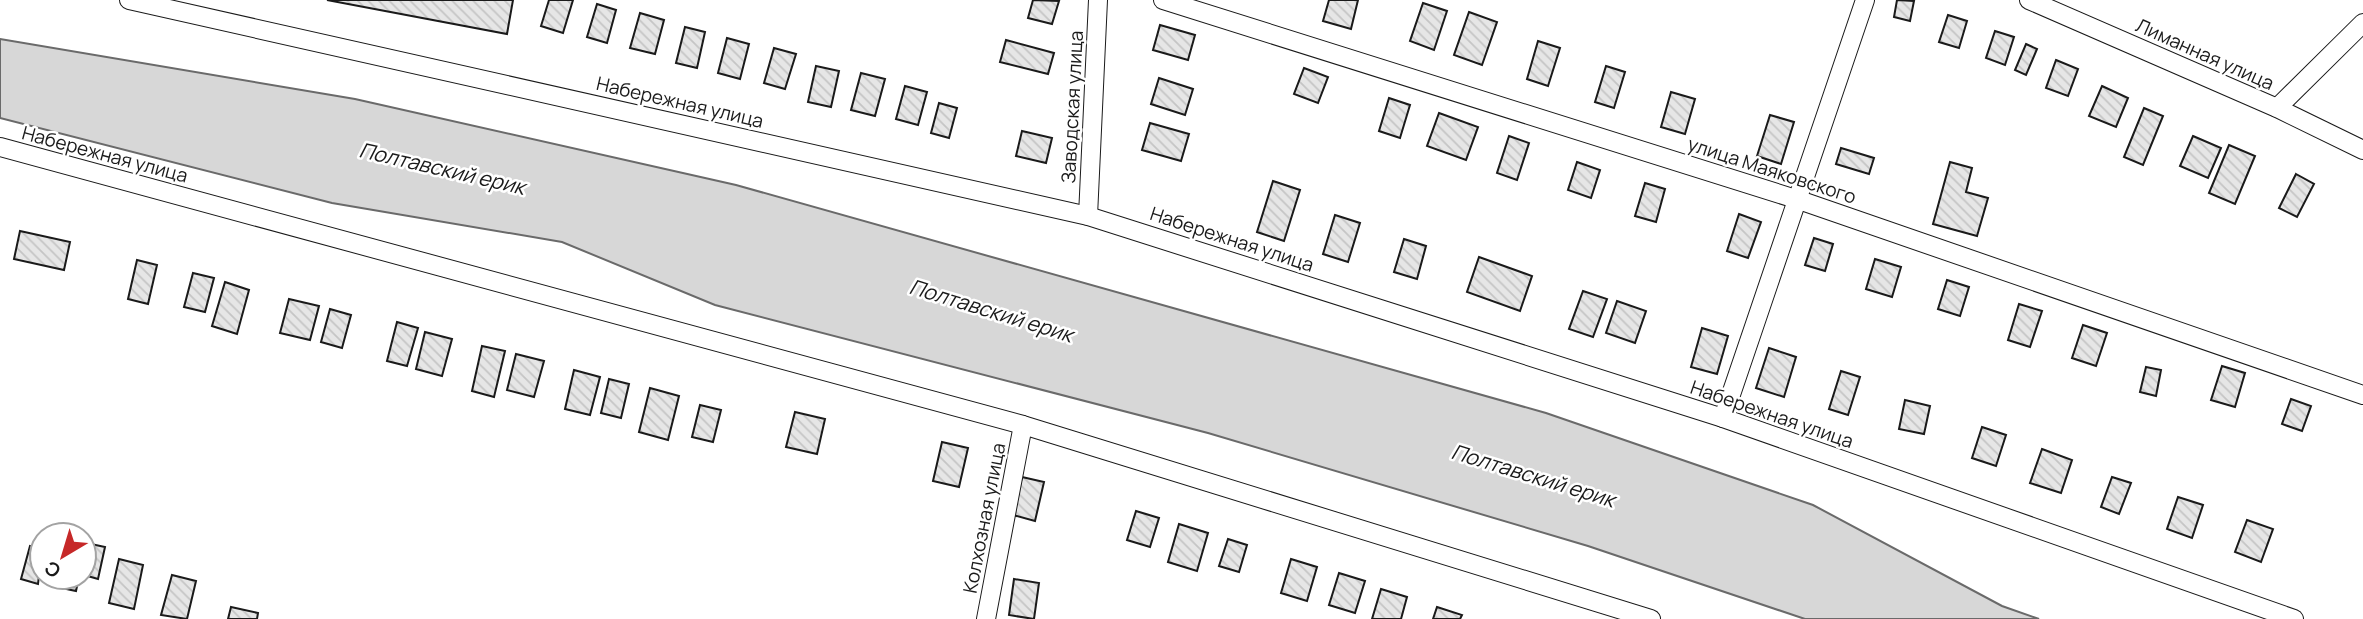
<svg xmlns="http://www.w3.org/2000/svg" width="2363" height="619" viewBox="0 0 2363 619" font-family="Manrope,sans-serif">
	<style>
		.water { fill: #d7d7d7; stroke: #6a6a6a; stroke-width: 2 }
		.building { fill: url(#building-back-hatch); stroke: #1a1a1a; stroke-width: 2 }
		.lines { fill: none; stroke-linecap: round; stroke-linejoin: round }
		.minor-casing { stroke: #1a1a1a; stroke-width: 20 }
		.minor { stroke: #fff; stroke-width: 18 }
		.labels { text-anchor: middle; stroke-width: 5; stroke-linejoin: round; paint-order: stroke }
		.street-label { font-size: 19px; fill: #1a1a1a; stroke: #fff }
		.water-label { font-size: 21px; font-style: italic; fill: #1a1a1a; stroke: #fff }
	</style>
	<defs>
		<pattern id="building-back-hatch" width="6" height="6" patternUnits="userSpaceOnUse" patternTransform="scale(1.75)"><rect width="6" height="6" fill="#e6e6e6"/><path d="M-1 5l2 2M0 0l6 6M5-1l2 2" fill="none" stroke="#c5c5c5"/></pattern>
	</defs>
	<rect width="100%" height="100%" fill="#fff"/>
	<path class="water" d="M0 39 355 99 736 185 1546 413 1813 505 2002 606 2039 619H1805L1588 546 1208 433 715 305 562 242 332 203 0 118Z"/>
	<g class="building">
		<path d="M327 0H513L507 34Z"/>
		<path d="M549 0H573L563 33 541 26Z"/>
		<path d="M1033 0 1059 1 1052 24 1028 18Z"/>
		<path d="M1329 0H1358L1351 29 1323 21Z"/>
		<path d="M1897 0 1914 1 1910 21 1894 17Z"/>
		<path d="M1423 3 1447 11 1434 50 1410 41Z"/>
		<path d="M597 4 616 10 607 43 587 37Z"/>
		<path d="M1469 12 1497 22 1482 65 1454 55Z"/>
		<path d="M640 13 664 20 655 54 630 48Z"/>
		<path d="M1948 15 1967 21 1959 48 1939 42Z"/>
		<path d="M1160 25 1195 35 1188 60 1153 50Z"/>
		<path d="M685 27 705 32 697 68 676 63Z"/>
		<path d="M1995 31 2014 37 2005 65 1986 58Z"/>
		<path d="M727 38 749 44 740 79 718 73Z"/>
		<path d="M1006 40 1054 53 1048 74 1000 62Z"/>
		<path d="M1538 41 1560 48 1548 86 1527 79Z"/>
		<path d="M2026 44 2037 49 2026 75 2015 70Z"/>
		<path d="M774 48 796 54 785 89 764 83Z"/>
		<path d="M2056 60 2078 69 2068 96 2046 88Z"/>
		<path d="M816 66 839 71 831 107 808 102Z"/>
		<path d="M1606 66 1625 72 1614 108 1595 102Z"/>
		<path d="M1304 68 1328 77 1318 103 1294 94Z"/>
		<path d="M861 73 885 79 875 116 851 110Z"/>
		<path d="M1159 78 1193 89 1185 115 1151 104Z"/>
		<path d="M905 86 927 92 918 125 896 119Z"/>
		<path d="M2102 86 2128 98 2116 127 2089 116Z"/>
		<path d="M1671 92 1695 99 1685 134 1661 127Z"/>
		<path d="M1389 98 1410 105 1400 138 1379 131Z"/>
		<path d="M939 103 957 108 949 138 931 133Z"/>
		<path d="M2144 108 2163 116 2143 165 2124 157Z"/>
		<path d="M1439 113 1478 127 1466 160 1427 146Z"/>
		<path d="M1770 115 1794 122 1781 164 1757 156Z"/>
		<path d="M1150 123 1189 134 1181 161 1142 150Z"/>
		<path d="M1022 131 1052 138 1046 163 1016 156Z"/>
		<path d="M1509 136 1529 143 1517 180 1497 173Z"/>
		<path d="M2193 136 2221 148 2208 178 2180 166Z"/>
		<path d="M2229 145 2255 156 2235 204 2209 193Z"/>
		<path d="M1841 148 1874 158 1869 174 1836 164Z"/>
		<path d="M1577 162 1600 170 1591 198 1568 190Z"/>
		<path d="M1950 162 1972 168 1966 192 1988 198 1977 236 1933 224Z"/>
		<path d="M2296 174 2314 184 2297 217 2279 208Z"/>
		<path d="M1273 181 1300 190 1284 241 1257 232Z"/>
		<path d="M1645 183 1665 189 1656 222 1635 216Z"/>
		<path d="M1739 214 1761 222 1748 258 1727 251Z"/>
		<path d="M1335 215 1360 223 1348 262 1323 254Z"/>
		<path d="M20 231 70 242 64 270 14 259Z"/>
		<path d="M1814 238 1833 244 1825 271 1805 265Z"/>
		<path d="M1404 239 1426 246 1417 279 1394 272Z"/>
		<path d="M1479 257 1532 276 1520 311 1467 292Z"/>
		<path d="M1875 259 1901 267 1892 297 1866 289Z"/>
		<path d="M137 260 157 265 148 304 128 299Z"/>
		<path d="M193 273 214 278 205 312 184 307Z"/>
		<path d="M1947 280 1969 287 1960 316 1938 309Z"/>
		<path d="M225 282 249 290 237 334 212 326Z"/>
		<path d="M1583 291 1607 299 1593 337 1569 329Z"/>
		<path d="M289 299 319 306 310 340 280 333Z"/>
		<path d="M1617 301 1646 311 1635 343 1606 333Z"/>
		<path d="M2019 304 2042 311 2030 347 2008 340Z"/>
		<path d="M330 309 351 315 342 348 321 342Z"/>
		<path d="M397 322 418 328 407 366 387 361Z"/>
		<path d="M2083 325 2107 333 2096 366 2072 358Z"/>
		<path d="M1702 328 1728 336 1717 374 1691 367Z"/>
		<path d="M425 332 452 339 442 376 416 369Z"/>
		<path d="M482 346 505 351 494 397 472 391Z"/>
		<path d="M1769 348 1796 357 1784 397 1756 388Z"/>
		<path d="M516 354 544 361 534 397 507 390Z"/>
		<path d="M2222 366 2245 373 2235 407 2211 400Z"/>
		<path d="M2146 367 2161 370 2156 396 2140 392Z"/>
		<path d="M574 370 600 377 590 415 565 409Z"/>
		<path d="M1841 371 1860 377 1848 415 1829 409Z"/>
		<path d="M609 379 629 384 621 418 601 413Z"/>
		<path d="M650 388 679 396 668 440 639 432Z"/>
		<path d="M2291 399 2311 406 2302 431 2282 424Z"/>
		<path d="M1905 400 1930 406 1924 434 1899 429Z"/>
		<path d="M700 405 721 410 713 442 692 437Z"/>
		<path d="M795 412 825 419 817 454 786 447Z"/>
		<path d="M1982 427 2006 435 1996 466 1972 458Z"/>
		<path d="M942 442 968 448 959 487 933 481Z"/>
		<path d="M2042 449 2072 460 2061 493 2030 483Z"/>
		<path d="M1022 477 1044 482 1035 521 1013 515Z"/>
		<path d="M2112 477 2131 483 2119 514 2101 507Z"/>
		<path d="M2178 497 2203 505 2192 538 2167 529Z"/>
		<path d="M1136 511 1159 518 1150 547 1127 540Z"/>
		<path d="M2247 520 2273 529 2261 562 2235 552Z"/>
		<path d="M1179 524 1208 533 1197 571 1168 562Z"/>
		<path d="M1228 539 1247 545 1239 572 1219 566Z"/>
		<path d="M91 544 105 547 98 579 84 575Z"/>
		<path d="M30 546 42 549 38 584 21 579Z"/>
		<path d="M119 559 143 565 134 609 109 603Z"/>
		<path d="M1291 559 1317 567 1307 601 1281 593Z"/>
		<path d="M1339 573 1365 581 1355 613 1329 605Z"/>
		<path d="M172 575 196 581 187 619 161 615Z"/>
		<path d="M54 577H79L76 591 52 586Z"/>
		<path d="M1014 579 1039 583 1034 619 1009 615Z"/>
		<path d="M1381 589 1407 597 1401 619H1372Z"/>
		<path d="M231 607 258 613 257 619H228Z"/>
		<path d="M1437 607 1462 615 1460 619H1433Z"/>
	</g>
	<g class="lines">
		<g class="minor-casing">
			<g id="minor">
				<path d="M129 0 1088 216 1723 418 2294 619"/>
				<path d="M1163 0 1799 200 2363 395"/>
				<path d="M2029 0 2277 108 2363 150"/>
				<path d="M2277 108 2363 23"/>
				<path d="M0 147 1023 425 1651 619"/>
				<path d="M1088 216 1098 0"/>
				<path d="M1723 418 1865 0"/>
				<path d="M986 619 1023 425"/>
			</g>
		</g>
		<use href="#minor" class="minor"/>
	</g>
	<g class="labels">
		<g class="street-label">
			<text transform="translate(2205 54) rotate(24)" y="7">Лиманная улица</text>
			<text transform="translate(680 102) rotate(13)" y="7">Набережная улица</text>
			<text transform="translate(1072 107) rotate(-87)" y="7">Заводская улица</text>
			<text transform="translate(105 154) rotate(15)" y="7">Набережная улица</text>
			<text transform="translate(1772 170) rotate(18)" y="7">улица Маяковского</text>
			<text transform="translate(1232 239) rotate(18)" y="7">Набережная улица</text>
			<text transform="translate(1772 414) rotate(19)" y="7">Набережная улица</text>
			<text transform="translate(984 518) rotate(-79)" y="7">Колхозная улица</text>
		</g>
		<g class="water-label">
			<text transform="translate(442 169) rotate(13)" y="7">Полтавский ерик</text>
			<text transform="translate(991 311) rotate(17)" y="7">Полтавский ерик</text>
			<text transform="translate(1533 476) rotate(17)" y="7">Полтавский ерик</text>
		</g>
	</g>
	<g transform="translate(63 556) rotate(218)"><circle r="33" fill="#ffffff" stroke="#a3a3a3" stroke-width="2"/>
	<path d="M0-5L12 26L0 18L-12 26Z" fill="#c62828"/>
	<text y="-10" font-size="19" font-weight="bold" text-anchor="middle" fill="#1a1a1a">С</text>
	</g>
</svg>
